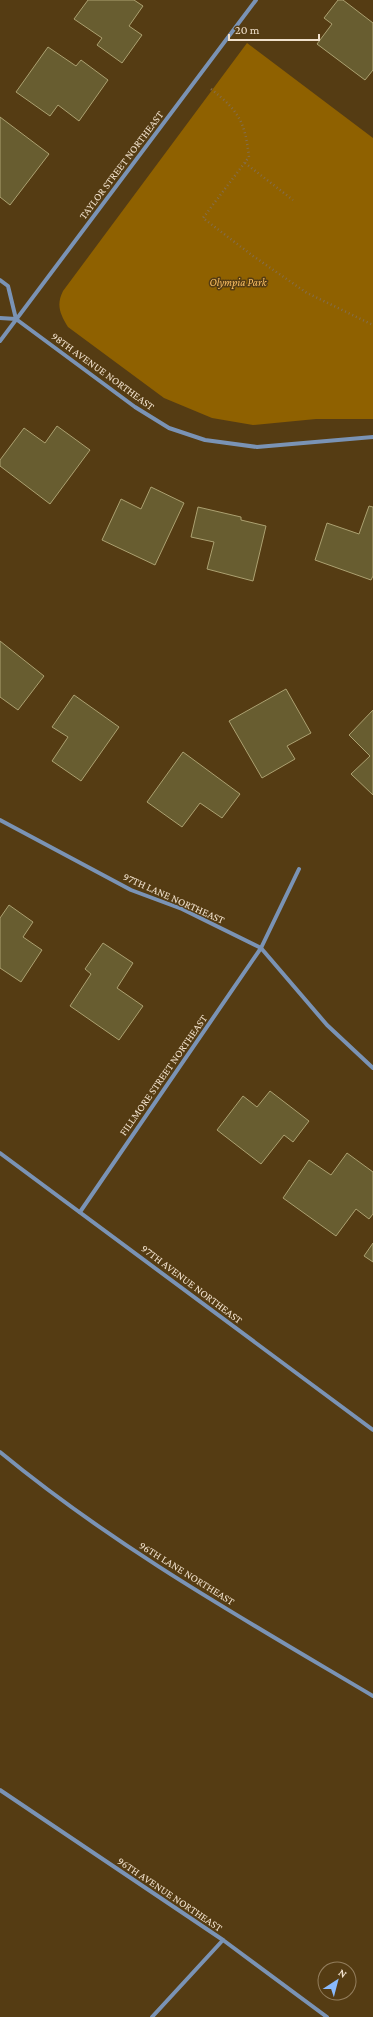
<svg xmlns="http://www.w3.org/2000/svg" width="373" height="2017" viewBox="0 0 373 2017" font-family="'Crimson Pro',serif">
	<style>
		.green { fill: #8f6100 }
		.building { fill: #685d30; stroke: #aca171 }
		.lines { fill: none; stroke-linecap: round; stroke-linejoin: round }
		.path { stroke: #846d4a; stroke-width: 2.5; stroke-dasharray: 1 3; stroke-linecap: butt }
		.street { stroke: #7a93b5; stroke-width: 4 }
		.labels { text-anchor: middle; stroke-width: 3; stroke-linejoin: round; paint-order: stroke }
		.street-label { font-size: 11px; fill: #f0e0cb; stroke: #553c13 }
		.park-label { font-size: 11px; font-style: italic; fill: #f9bd62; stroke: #553c13 }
	</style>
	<rect width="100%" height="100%" fill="#553c13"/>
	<path class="green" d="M247 43 373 138V419H316L253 425 212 418 164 398 68 327C60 314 56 305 63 291Z"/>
	<g class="building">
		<path d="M88 0H134L143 6 129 26 142 35 122 63 97 45 102 38 74 19Z"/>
		<path d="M338 0H343L373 23V70L365 80 317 44 332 24 324 18Z"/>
		<path d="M48 47 76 66 81 60 108 80 79 121 58 105 50 116 16 92Z"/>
		<path d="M0 117 49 154 10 205 0 197Z"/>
		<path d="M57 426 90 450 50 504 0 466V460L24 428 45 443Z"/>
		<path d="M151 487 184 503 155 565 102 540 121 499 141 509Z"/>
		<path d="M369 506 373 507V576L371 580 315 560 327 523 359 534Z"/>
		<path d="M198 507 241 517V520L266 526 253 581 207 569 214 542 191 537Z"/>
		<path d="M0 641 44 676 18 710 0 697Z"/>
		<path d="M286 689 311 733 287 746 295 759 262 778 229 721Z"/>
		<path d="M74 695 119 727 81 781 52 761 68 737 52 727Z"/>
		<path d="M373 710V795L351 774 370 756 349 735Z"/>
		<path d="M183 752 240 794 222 818 200 803 182 827 147 802Z"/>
		<path d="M9 905 33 922 23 937 42 950 21 982 0 968V918Z"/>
		<path d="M103 943 133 963 117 988 143 1006 119 1040 70 1006 91 974 85 969Z"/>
		<path d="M270 1091 309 1121 293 1142 284 1135 261 1164 217 1130 243 1096 257 1107Z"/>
		<path d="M347 1153 373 1172V1214L369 1219 356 1209 336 1236 283 1198 309 1160 331 1175Z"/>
		<path d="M373 1243V1262L364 1256Z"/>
	</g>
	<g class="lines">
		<g class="path">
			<path d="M211 89C239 111 245 122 249 157L203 218 253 256 307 293 373 325"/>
			<path d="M245 163 293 200"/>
		</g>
		<g class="street">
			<path d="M0 280 8 286 16 319"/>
			<path d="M0 318 16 319 135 407 169 428 205 440 257 447 373 437"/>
			<path d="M0 341 256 0"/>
			<path d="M0 820 131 890 182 909 261 948 327 1025 373 1068"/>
			<path d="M0 1153 373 1430"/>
			<path d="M80 1212 261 948 299 869"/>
			<path d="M0 1452C115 1547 245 1620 373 1696"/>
			<path d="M0 1790 223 1940 327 2017"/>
			<path d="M152 2017 223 1940"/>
		</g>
	</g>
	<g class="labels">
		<g class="street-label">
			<text transform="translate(121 165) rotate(-53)" y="4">TAYLOR STREET NORTHEAST</text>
			<text transform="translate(103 371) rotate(36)" y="4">98TH AVENUE NORTHEAST</text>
			<text transform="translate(174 898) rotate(24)" y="4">97TH LANE NORTHEAST</text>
			<text transform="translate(163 1075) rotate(-55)" y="4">FILLMORE STREET NORTHEAST</text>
			<text transform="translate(192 1284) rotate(37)" y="4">97TH AVENUE NORTHEAST</text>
			<text transform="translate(187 1573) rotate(32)" y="4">96TH LANE NORTHEAST</text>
			<text transform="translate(170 1894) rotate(34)" y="4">96TH AVENUE NORTHEAST</text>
		</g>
		<g class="park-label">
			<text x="238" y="286">Olympia Park</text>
		</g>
	</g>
	<g transform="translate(337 1981) rotate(36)"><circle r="19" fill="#553c13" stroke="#937e5d"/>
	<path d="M0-3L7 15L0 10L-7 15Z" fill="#89bafc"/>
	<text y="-6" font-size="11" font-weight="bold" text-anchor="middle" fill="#f0e0cb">N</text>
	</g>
	<path d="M229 34v6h90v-6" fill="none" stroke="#f0e0cb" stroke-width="2"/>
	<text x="235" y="34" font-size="12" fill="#f0e0cb" stroke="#553c13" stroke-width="3" paint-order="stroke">20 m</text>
</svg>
